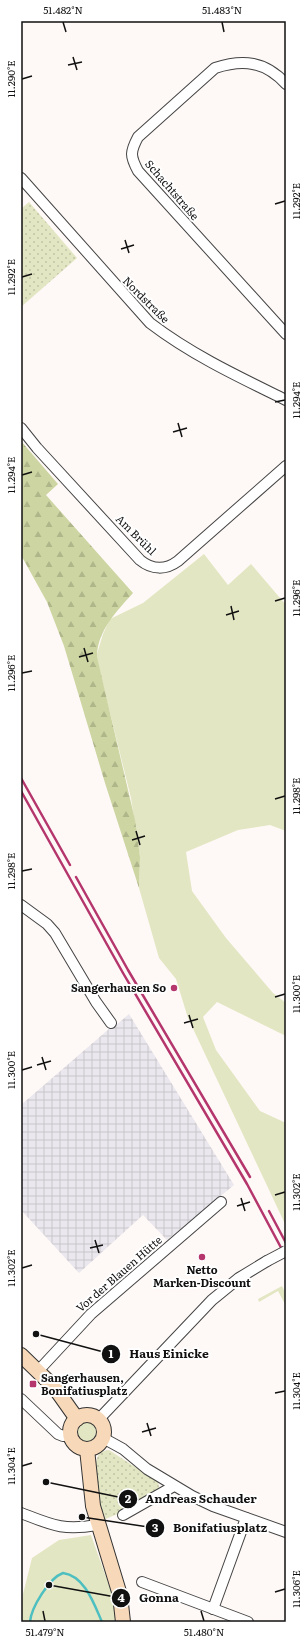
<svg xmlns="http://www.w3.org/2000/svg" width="307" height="1643" viewBox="0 0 307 1643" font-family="Literata,serif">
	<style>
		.industrial { fill: url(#industrial-grid) }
		.grass { fill: #e3e6c2 }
		.forest { fill: url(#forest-firs) }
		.park { fill: url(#park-dots) }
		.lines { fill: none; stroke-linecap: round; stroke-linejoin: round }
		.stream { stroke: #4ebfc0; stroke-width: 2.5 }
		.street-casing { stroke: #444; stroke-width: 12 }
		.secondary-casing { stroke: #333; stroke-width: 16 }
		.street { stroke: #fff; stroke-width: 10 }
		.secondary { stroke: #f7d8b8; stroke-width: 14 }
		.rail { stroke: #b4366d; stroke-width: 2.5 }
		.street-bridge-casing { stroke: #444; stroke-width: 12; stroke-linecap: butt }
		.street-bridge { stroke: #fff; stroke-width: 10 }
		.ticks { fill: none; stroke: #111; stroke-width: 1.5 }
		.poi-dot { fill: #b4366d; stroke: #fff; stroke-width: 1.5 }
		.labels { text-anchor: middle; stroke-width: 4; stroke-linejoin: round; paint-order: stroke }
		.street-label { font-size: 11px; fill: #111; stroke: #fff }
		.poi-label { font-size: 11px; font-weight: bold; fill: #111; stroke: #fff; text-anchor: end }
		.leader { fill: none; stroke: #111; stroke-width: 1.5 }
		.callout-dot { fill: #111; stroke: #fff; stroke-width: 1.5 }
		.mark-label { font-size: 12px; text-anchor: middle; font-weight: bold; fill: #fff }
		.callout-label { font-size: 12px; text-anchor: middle; font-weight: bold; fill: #111; stroke: #fff; stroke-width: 4; stroke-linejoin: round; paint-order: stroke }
		.neatline { fill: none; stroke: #111; stroke-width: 1.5 }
		.ticks-label { font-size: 10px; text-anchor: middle; fill: #111 }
	</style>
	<defs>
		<pattern id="industrial-grid" width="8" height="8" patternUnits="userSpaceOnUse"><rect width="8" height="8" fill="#eae7ee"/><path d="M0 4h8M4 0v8" fill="none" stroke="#c8c5cb"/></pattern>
		<pattern id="forest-firs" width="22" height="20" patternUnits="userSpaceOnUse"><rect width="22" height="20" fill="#cdd5a2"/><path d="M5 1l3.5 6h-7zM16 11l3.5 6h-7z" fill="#afb68a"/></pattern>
		<pattern id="park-dots" width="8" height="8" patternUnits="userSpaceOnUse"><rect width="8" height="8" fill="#e3e6c2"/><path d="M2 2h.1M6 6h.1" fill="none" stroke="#c2c4a6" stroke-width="1.8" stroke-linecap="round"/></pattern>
	</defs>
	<rect width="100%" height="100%" fill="#fef9f6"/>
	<path class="industrial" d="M129 1014 234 1185 167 1240 143 1215 79 1273 21 1210V1105L110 1028 114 1027Z"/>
	<g class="grass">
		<path d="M204 554 228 585 251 564 286 605V831L270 825 238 830 186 852 192 891 226 938 273 993 286 1003V1036L217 1002 203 1017 216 1050 260 1111 286 1123V1226L188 1018 176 979 159 958 139 888 140 857 131 798 97 660V654L103 634 110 619 143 603Z"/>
		<path d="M282 1286 286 1294V1306L278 1291 259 1302 258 1299Z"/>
		<circle cx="86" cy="1432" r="10"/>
		<path d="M91 1535 122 1622H21V1602L32 1558 59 1540Z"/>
	</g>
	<path class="forest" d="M21 441 58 484 46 495 133 593C117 611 97 631 97 657L135 820 140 857 139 888 105 783 64 646 47 602 21 555Z"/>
	<g class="park">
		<path d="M29 202 77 258 21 307V209Z"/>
		<path d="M109 1450 158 1482 160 1491 120 1513 103 1520C100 1505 91 1470 98 1456 100 1451 104 1451 109 1450Z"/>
	</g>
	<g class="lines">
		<path class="stream" d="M30 1622C31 1608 49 1578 63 1573 85 1576 94 1604 102 1622"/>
		<g class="street-casing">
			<g id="street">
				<path d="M286 84C265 61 243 59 215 68L138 137C130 152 130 156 138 171L286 334"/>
				<path d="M21 178 150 323C192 355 239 377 286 400"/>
				<path d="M21 428 37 448 140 560C152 570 166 570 178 561L286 466"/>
				<path d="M21 905 47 924 55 933 96 1002 111 1023"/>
				<path d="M38 1371 91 1314 221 1202"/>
				<path d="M21 1399 58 1434 63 1436 70 1435"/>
				<path d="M98 1420 212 1300 239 1278 267 1261"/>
				<path d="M103 1438 123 1449 147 1469 192 1496 213 1506 286 1532"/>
				<path d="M21 1513C52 1525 63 1531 97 1525"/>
				<path d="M123 1515 174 1486"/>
				<path d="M142 1582 248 1622"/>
				<path d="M213 1609 246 1518"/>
			</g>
		</g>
		<g class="secondary-casing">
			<g id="secondary">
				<path d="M21 1355 55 1388 77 1419"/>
				<circle cx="87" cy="1432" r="17"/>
				<path d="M87 1449 93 1506 120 1595 123 1622"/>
			</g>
		</g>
		<use href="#street" class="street"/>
		<use href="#secondary" class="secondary"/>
		<g class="rail">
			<path d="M21 778 70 865"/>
			<path d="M21 791 123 973 247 1184 286 1257"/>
			<path d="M76 877 128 970 250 1177"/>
			<path d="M269 1211 286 1243"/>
		</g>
		<g class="street-bridge-casing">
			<path id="street-bridge" d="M267 1261 286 1251"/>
		</g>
		<use href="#street-bridge" class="street-bridge"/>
	</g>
	<path class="ticks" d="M63 22 66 32M222 22 224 32M73 57 77 70M68 65 82 62M22 79 32 76M275 204 285 201M125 240 129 253M121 249 134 245M22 277 32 274M275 402 285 400M178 423 182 437M173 432 187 428M22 475 32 472M275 601 285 598M231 606 234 620M226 615 239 611M84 648 88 662M79 657 93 653M22 673 32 671M275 799 285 796M136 831 140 845M132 840 145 836M22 871 32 869M275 997 285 994M189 1015 193 1028M184 1023 198 1019M42 1057 46 1070M37 1065 51 1061M22 1070 32 1067M275 1195 285 1192M241 1198 245 1211M237 1206 250 1202M95 1240 99 1253M90 1248 103 1245M22 1268 32 1265M275 1393 285 1391M147 1423 151 1436M142 1432 156 1428M22 1466 32 1463M275 1592 285 1589M43 1611 45 1621M201 1611 204 1621"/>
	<g class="poi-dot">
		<circle cx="174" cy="988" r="4"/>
		<circle cx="202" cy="1257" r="4"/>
		<rect x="29" y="1380" width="8" height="8" rx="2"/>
	</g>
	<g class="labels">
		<g class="street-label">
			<text transform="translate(172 190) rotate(49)" y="4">Schachtstraße</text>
			<text transform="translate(146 300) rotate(45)" y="4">Nordstraße</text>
			<text transform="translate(136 535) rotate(45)" y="4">Am Brühl</text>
			<text transform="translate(119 1274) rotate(-41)" y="4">Vor der Blauen Hütte</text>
		</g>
		<g class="poi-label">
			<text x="166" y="992">Sangerhausen So</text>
			<text x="202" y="1274" text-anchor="middle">Netto<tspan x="202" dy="13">Marken-Discount</tspan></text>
			<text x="41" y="1382" text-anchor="start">Sangerhausen,<tspan x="41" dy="13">Bonifatiusplatz</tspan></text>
		</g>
	</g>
	<path class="leader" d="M36 1334L111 1354M46 1482L128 1499M82 1517L155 1528M49 1585L121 1598"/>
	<g class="callout-dot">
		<circle cx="36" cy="1334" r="4"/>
		<circle cx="46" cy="1482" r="4"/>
		<circle cx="82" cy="1517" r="4"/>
		<circle cx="49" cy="1585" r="4"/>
		<circle cx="111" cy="1354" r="10"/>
		<circle cx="128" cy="1499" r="10"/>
		<circle cx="155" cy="1528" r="10"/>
		<circle cx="121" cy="1598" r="10"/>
	</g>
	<g class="mark-label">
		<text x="111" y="1358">1</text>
		<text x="128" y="1503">2</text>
		<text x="155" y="1532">3</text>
		<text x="121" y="1602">4</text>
	</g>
	<g class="callout-label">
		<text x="169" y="1358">Haus Einicke</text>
		<text x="201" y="1503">Andreas Schauder</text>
		<text x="220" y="1532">Bonifatiusplatz</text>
		<text x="159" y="1602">Gonna</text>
	</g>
	<rect width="307" height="1643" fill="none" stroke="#ffffff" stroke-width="44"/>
	<rect x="22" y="22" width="263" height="1599" class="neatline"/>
	<g class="ticks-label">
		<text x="63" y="14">51.482°N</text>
		<text x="222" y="14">51.483°N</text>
		<text transform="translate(11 79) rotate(-90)" y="4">11.290°E</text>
		<text transform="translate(296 201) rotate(-90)" y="4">11.292°E</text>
		<text transform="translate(11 277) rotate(-90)" y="4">11.292°E</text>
		<text transform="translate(296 400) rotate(-90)" y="4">11.294°E</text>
		<text transform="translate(11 475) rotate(-90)" y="4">11.294°E</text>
		<text transform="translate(296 598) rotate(-90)" y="4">11.296°E</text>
		<text transform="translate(11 673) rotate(-90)" y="4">11.296°E</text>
		<text transform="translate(296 796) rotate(-90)" y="4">11.298°E</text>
		<text transform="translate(11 871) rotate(-90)" y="4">11.298°E</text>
		<text transform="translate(296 994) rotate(-90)" y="4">11.300°E</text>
		<text transform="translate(11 1070) rotate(-90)" y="4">11.300°E</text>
		<text transform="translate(296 1192) rotate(-90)" y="4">11.302°E</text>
		<text transform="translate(11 1268) rotate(-90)" y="4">11.302°E</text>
		<text transform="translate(296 1391) rotate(-90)" y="4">11.304°E</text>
		<text transform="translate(11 1466) rotate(-90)" y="4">11.304°E</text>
		<text transform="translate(296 1589) rotate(-90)" y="4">11.306°E</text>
		<text x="45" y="1636">51.479°N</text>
		<text x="204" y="1636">51.480°N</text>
	</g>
</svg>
